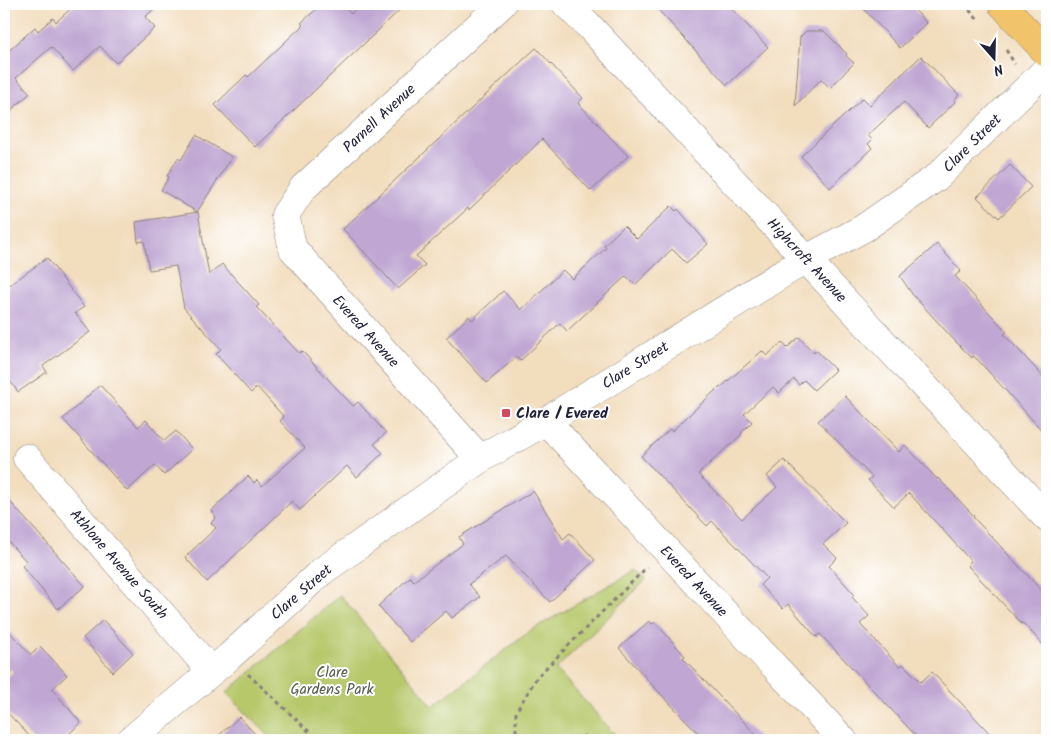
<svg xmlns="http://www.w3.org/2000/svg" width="1051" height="744" viewBox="0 0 1051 744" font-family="Kalam,sans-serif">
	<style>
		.green { fill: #b6c86b; stroke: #6c7553 }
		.building { fill: #c0a7d3 }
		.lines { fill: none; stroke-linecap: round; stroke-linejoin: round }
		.minor-casing { stroke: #8a807c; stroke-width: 29 }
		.major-casing { stroke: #8a807c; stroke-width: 29 }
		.path { stroke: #8a807c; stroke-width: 3; stroke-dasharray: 4 4; stroke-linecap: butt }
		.minor { stroke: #fff; stroke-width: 28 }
		.major { stroke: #f1c36a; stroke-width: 28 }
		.poi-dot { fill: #d1495b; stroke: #fff; stroke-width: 2 }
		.labels { text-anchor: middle; stroke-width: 4; stroke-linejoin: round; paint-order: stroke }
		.street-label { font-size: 15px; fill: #22223b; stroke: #fff }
		.poi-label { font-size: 15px; font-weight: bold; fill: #22223b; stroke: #fff; text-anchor: start }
		.park-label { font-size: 15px; fill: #565c4c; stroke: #fff }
	</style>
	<rect width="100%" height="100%" fill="#fff"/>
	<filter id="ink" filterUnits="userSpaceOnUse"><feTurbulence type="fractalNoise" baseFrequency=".02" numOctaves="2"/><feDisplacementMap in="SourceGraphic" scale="10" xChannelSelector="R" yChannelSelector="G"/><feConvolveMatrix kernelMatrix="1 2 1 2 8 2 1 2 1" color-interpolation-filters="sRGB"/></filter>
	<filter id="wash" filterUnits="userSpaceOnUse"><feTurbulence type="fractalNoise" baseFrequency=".0096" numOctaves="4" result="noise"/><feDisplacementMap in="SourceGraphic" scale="20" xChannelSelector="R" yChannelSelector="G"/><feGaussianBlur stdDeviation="1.12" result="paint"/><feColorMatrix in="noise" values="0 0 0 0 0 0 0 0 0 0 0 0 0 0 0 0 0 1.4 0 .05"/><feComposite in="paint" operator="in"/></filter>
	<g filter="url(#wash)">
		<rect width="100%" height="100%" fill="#f2ddbd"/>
		<path class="green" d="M635 570 646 580 556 669 620 740H273L226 693 340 595 433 706 530 631Z"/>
		<g id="blocks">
			<g class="building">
				<path d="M76 4H160L145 17 155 28 116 63 100 46 73 71 51 47 16 78 30 93 4 117V55L35 27 38 31 53 18 56 22Z"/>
				<path d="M322 4H341L351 14 361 4H406L255 147 215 105 246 75 248 77 303 25 301 23Z"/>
				<path d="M653 4H727L768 47 727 85Z"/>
				<path d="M859 4H909L927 23 900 48Z"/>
				<path d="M806 31H824L847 54 846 56 854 63 830 88 821 79 795 106 800 37Z"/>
				<path d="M536 48 583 98 578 103 628 156 591 191 542 139 469 210 468 208 416 256 425 265 398 289 343 229Z"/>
				<path d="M921 56 959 95 954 100 955 102 928 128 904 102 868 135 872 140 868 144 872 148 830 188 801 156 863 98 870 105Z"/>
				<path d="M196 135 232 157 197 212 161 190 169 177 167 176 178 158 181 160Z"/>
				<path d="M1010 165 1031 187 999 218 977 197Z"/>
				<path d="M671 206 676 211 678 209 708 244 686 263 672 249 635 285 626 276 567 331 560 323 520 361 516 357 487 383 446 338 469 316 472 320 503 291 521 310 563 270 572 279 606 248 604 245 624 226 637 239Z"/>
				<path d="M198 212 209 275 222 264 259 305 256 307 299 353 302 351 353 406 358 402 386 433 374 444 383 453 357 477 347 466 300 510 292 501 207 582 185 557 216 528 211 523 216 517 211 511 248 476 254 483 257 480 262 486 305 448 280 421 284 417 257 387 251 393 216 354 221 349 184 308 176 266 149 270 144 241 138 242 136 222Z"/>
				<path d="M937 244 961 271 955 276 1007 332 1004 334 1047 381V436L977 359 973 356 972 358 956 342 912 294 900 276Z"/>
				<path d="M47 258 84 307 75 313 90 332 43 366 47 372 18 392 4 373V289Z"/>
				<path d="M799 337 814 353 816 350 835 370 814 390 804 380 799 385 794 379 779 393 773 387 744 414 752 422 741 433 742 434 698 474 742 519 777 487 767 476 784 460 846 523 823 544 837 558 829 566 854 594 852 597 869 616 860 624 900 667 903 664 921 682 932 672 996 740H920L820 634 816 637 788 604 783 609 760 585 767 578 712 521 707 526 641 456 670 429 672 431 719 387 720 388 762 351 767 356 782 342 787 348Z"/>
				<path d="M100 385 138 427 146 420 164 441 176 431 192 449 164 475 155 465 127 491 63 419Z"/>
				<path d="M845 396 899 452 905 445 937 479 938 478 974 516 973 517 1047 596V649L1023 623 1022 624 967 565 971 561 909 493 894 507 868 480 872 477 818 421Z"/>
				<path d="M533 491 563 539 570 533 595 560 550 602 506 556 469 584 480 597 452 618 446 611 410 642 378 606 410 577 414 581 463 544 459 537Z"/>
				<path d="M4 495 85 586 58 609 22 566 27 562 4 537Z"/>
				<path d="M103 620 133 653 113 672 83 638Z"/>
				<path d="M649 621 652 624 655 622 685 656 683 658 761 740H705L656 689 619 648Z"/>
				<path d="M4 626 31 655 40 646 67 675 52 689 81 723 62 740H33L4 709V680L13 672 4 662Z"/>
				<path d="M239 717 261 740H214Z"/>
			</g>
		</g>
	</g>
	<g filter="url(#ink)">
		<use href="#blocks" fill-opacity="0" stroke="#8a807c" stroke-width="1"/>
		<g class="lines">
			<g class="minor-casing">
				<g id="minor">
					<path d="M566 4 588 25 1047 518"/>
					<path d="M546 421 843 740"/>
					<path d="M27 458 211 671"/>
					<path d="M480 459 293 249 285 215 303 188 502 4"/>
					<path d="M131 740 230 656 321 572 480 459 546 421 806 259 864 228 937 177 1047 69"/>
				</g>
			</g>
			<g class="major-casing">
				<path id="major" d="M1002 4 1047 53"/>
			</g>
			<g class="path">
				<path d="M964 4 978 20"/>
				<path d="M1006 50 1015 64"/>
				<path d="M248 674 318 740"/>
				<path d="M516 740V712L537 677 647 567"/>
				<path d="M559 740 583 736 594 740"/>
			</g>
			<use href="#minor" class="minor"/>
			<use href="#major" class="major"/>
		</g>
	</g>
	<rect class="poi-dot" x="501" y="408" width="10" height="10" rx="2.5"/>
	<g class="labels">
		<g class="street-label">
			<text transform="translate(379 118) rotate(-43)" y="5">Parnell Avenue</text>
			<text transform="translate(972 143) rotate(-45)" y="5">Clare Street</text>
			<text transform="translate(807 260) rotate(47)" y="5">Highcroft Avenue</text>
			<text transform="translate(366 331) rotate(48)" y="5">Evered Avenue</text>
			<text transform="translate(635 365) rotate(-32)" y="5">Clare Street</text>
			<text transform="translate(119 564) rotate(49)" y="5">Athlone Avenue South</text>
			<text transform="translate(694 581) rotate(47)" y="5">Evered Avenue</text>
			<text transform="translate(301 592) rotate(-41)" y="5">Clare Street</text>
		</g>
		<g class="poi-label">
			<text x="516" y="418">Clare / Evered</text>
		</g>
		<g class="park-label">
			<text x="332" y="677">Clare<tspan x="332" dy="17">Gardens Park</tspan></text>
		</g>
	</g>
	<rect width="1051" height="744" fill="none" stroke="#fff" stroke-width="20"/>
	<g transform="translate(994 58) rotate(160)" stroke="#ffffff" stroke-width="4" paint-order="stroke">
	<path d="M0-4L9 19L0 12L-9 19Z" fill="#22223b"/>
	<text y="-8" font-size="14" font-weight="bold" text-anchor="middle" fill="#22223b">N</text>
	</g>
</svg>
